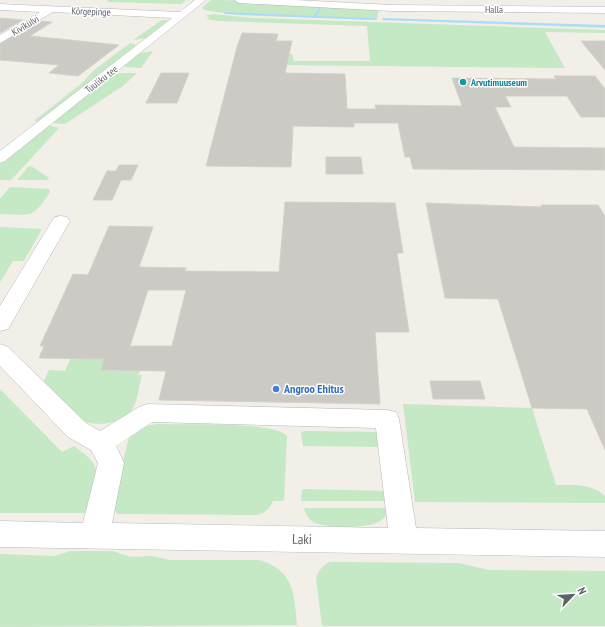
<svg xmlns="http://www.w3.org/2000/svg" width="605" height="627" viewBox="0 0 605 627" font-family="'PT Sans Narrow',sans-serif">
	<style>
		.green { fill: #c5e8c5 }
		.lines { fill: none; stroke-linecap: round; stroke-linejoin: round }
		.stream { fill: #aadaff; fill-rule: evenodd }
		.building { fill: #cccac5; stroke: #d6d1c6; fill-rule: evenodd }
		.minor-casing { stroke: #b5b8bc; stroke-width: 1 }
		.minor { fill: #fff; fill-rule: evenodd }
		.culture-dot { fill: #0f9aa8; stroke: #fff; stroke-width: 1.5 }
		.shop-dot { fill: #3f7fe0; stroke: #fff; stroke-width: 1.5 }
		.labels { text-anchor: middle; stroke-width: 3; stroke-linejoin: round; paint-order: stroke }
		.far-street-label { font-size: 10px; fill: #5f6368; stroke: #fff }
		.far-culture-label { font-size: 10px; font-weight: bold; fill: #0d838f; stroke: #fff; text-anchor: start }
		.shop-label { font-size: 12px; font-weight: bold; fill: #366cbe; stroke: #fff; text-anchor: start }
		.near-street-label { font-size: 14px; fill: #5f6368; stroke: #fff }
	</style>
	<rect width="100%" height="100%" fill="#f1efe8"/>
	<g class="green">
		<path d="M106 0H186L182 4 109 2Z"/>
		<path d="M211 0H224L379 9 377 20 236 15 204 10 202 8Z"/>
		<path d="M213 14 252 18 605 30V33L545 32 565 68 280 65 276 55 292 54 294 61H370L367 26 217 21 207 19 210 17 205 16Z"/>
		<path d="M162 20H169L147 38 133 40Z"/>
		<path d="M381 20 605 26V28Z"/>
		<path d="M130 43 136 45 38 122 34 121 83 82 93 71Z"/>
		<path d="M153 51 141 68 125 67 124 65 140 53Z"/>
		<path d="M120 73H137L123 86 65 124 51 123 109 77Z"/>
		<path d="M48 125 59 128 11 180H0V164Z"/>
		<path d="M31 166 49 178 48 180H17L28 167Z"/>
		<path d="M10 187 49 189 50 192C32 219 32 215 0 214V199Z"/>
		<path d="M0 227 42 229 24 261H13L0 282Z"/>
		<path d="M71 358 104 359 101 370 140 371 138 375H142C139 385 138 397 134 406 127 422 99 428 84 421 76 418 51 391 43 383L49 370 65 371Z"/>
		<path d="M0 389 62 452 74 446C94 462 100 463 94 490 91 498 90 506 85 513H0Z"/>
		<path d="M403 404 532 408 556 485C574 485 591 483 605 496V503L415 502Z"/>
		<path d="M157 424C180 425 276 421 287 436L284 501H273C269 510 265 513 256 515L117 514 114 508V496L129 437 140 427Z"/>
		<path d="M304 431 381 432 382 447 303 446 301 433Z"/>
		<path d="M304 489 386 491 389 501H301L302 490Z"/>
		<path d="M304 508H389C387 514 385 518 380 521 367 529 325 529 312 521 307 517 306 514 304 508Z"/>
		<path d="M70 551H113L130 557 152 556 170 560H259C295 570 294 595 297 625L0 627V554L55 556Z"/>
		<path d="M330 562 458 563 489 570 605 571V626H322L316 578C319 570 322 566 330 562Z"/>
	</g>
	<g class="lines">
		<g class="stream">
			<path d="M320 7 321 8 317 16 375 18 376 19 375 20 225 14 224 13 225 12 314 16Z"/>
			<path d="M383 18 605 25V27L382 20Z"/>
		</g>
	</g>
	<g class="building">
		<path d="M0 18 23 20 0 33Z"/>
		<path d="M40 21 52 22 30 36 119 45 78 76 49 73 59 65 0 60V44Z"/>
		<path d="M242 33 278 34 276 41H292L285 73 345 74 347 109H376L375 105 462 106 452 78 556 79 554 76H595L605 89V117H581L567 96H505L511 107H495L514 147 605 148V170L413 169 410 157H405L398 123H354V127L293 126 291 167 206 166 237 47Z"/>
		<path d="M581 41H605V70Z"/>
		<path d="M161 73H189L177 103H146Z"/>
		<path d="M326 157H361L363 174H326Z"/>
		<path d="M119 165H138L131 180H121L112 200H93L107 171H116Z"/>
		<path d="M285 202 395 203 403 253H397L409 332H375L380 404 159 400 166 371 101 370 104 359 39 358 44 346H40L73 274 88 275 109 226 153 227 139 267 186 268 185 271 279 272ZM148 290H186L172 346H130Z"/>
		<path d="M426 203 542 207 541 205H598L605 216V450L587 409 532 408 498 299 445 298Z"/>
		<path d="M430 381H480L485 399H433Z"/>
	</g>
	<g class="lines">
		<g class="minor-casing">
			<g id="minor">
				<path d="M195 0H206L5 161 0 163V151L172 18 53 12 0 43V35L40 12 0 10V4L180 12Z"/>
				<path d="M234 0H295L392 5 605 7V13L392 11 239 3Z"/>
				<path d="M61 216 67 217 70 221 11 324 8 329 0 331V306L52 221 55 217Z"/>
				<path d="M0 344 8 347 86 423 100 431 139 407 148 404 387 410 396 412 399 419 416 528 605 531V557L0 547V521L83 523 98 463 91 450 68 437 0 366ZM152 422 376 428 388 528 112 523 124 463 116 446Z"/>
			</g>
		</g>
		<use href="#minor" class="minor"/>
	</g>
	<circle class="culture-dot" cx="463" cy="82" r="4"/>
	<circle class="shop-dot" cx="276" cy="389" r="4"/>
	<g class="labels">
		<g class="far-street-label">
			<text x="494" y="13">Halla</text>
			<text transform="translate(91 11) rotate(2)" y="4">Kõrgepinge</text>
			<text transform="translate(25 25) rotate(-31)" y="4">Kivikülvi</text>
			<text transform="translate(101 79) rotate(-38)" y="4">Tuuliku tee</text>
		</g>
		<g class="far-culture-label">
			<text x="471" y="86">Arvutimuuseum</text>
		</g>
		<g class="shop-label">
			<text x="284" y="393">Angroo Ehitus</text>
		</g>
		<g class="near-street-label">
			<text transform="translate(302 539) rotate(1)" y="5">Laki</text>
		</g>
	</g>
	<g transform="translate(573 595) rotate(65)" stroke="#ffffff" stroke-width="3" paint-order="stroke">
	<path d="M0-3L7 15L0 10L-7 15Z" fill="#5f6368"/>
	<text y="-6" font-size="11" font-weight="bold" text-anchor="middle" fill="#5f6368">N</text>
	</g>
</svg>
